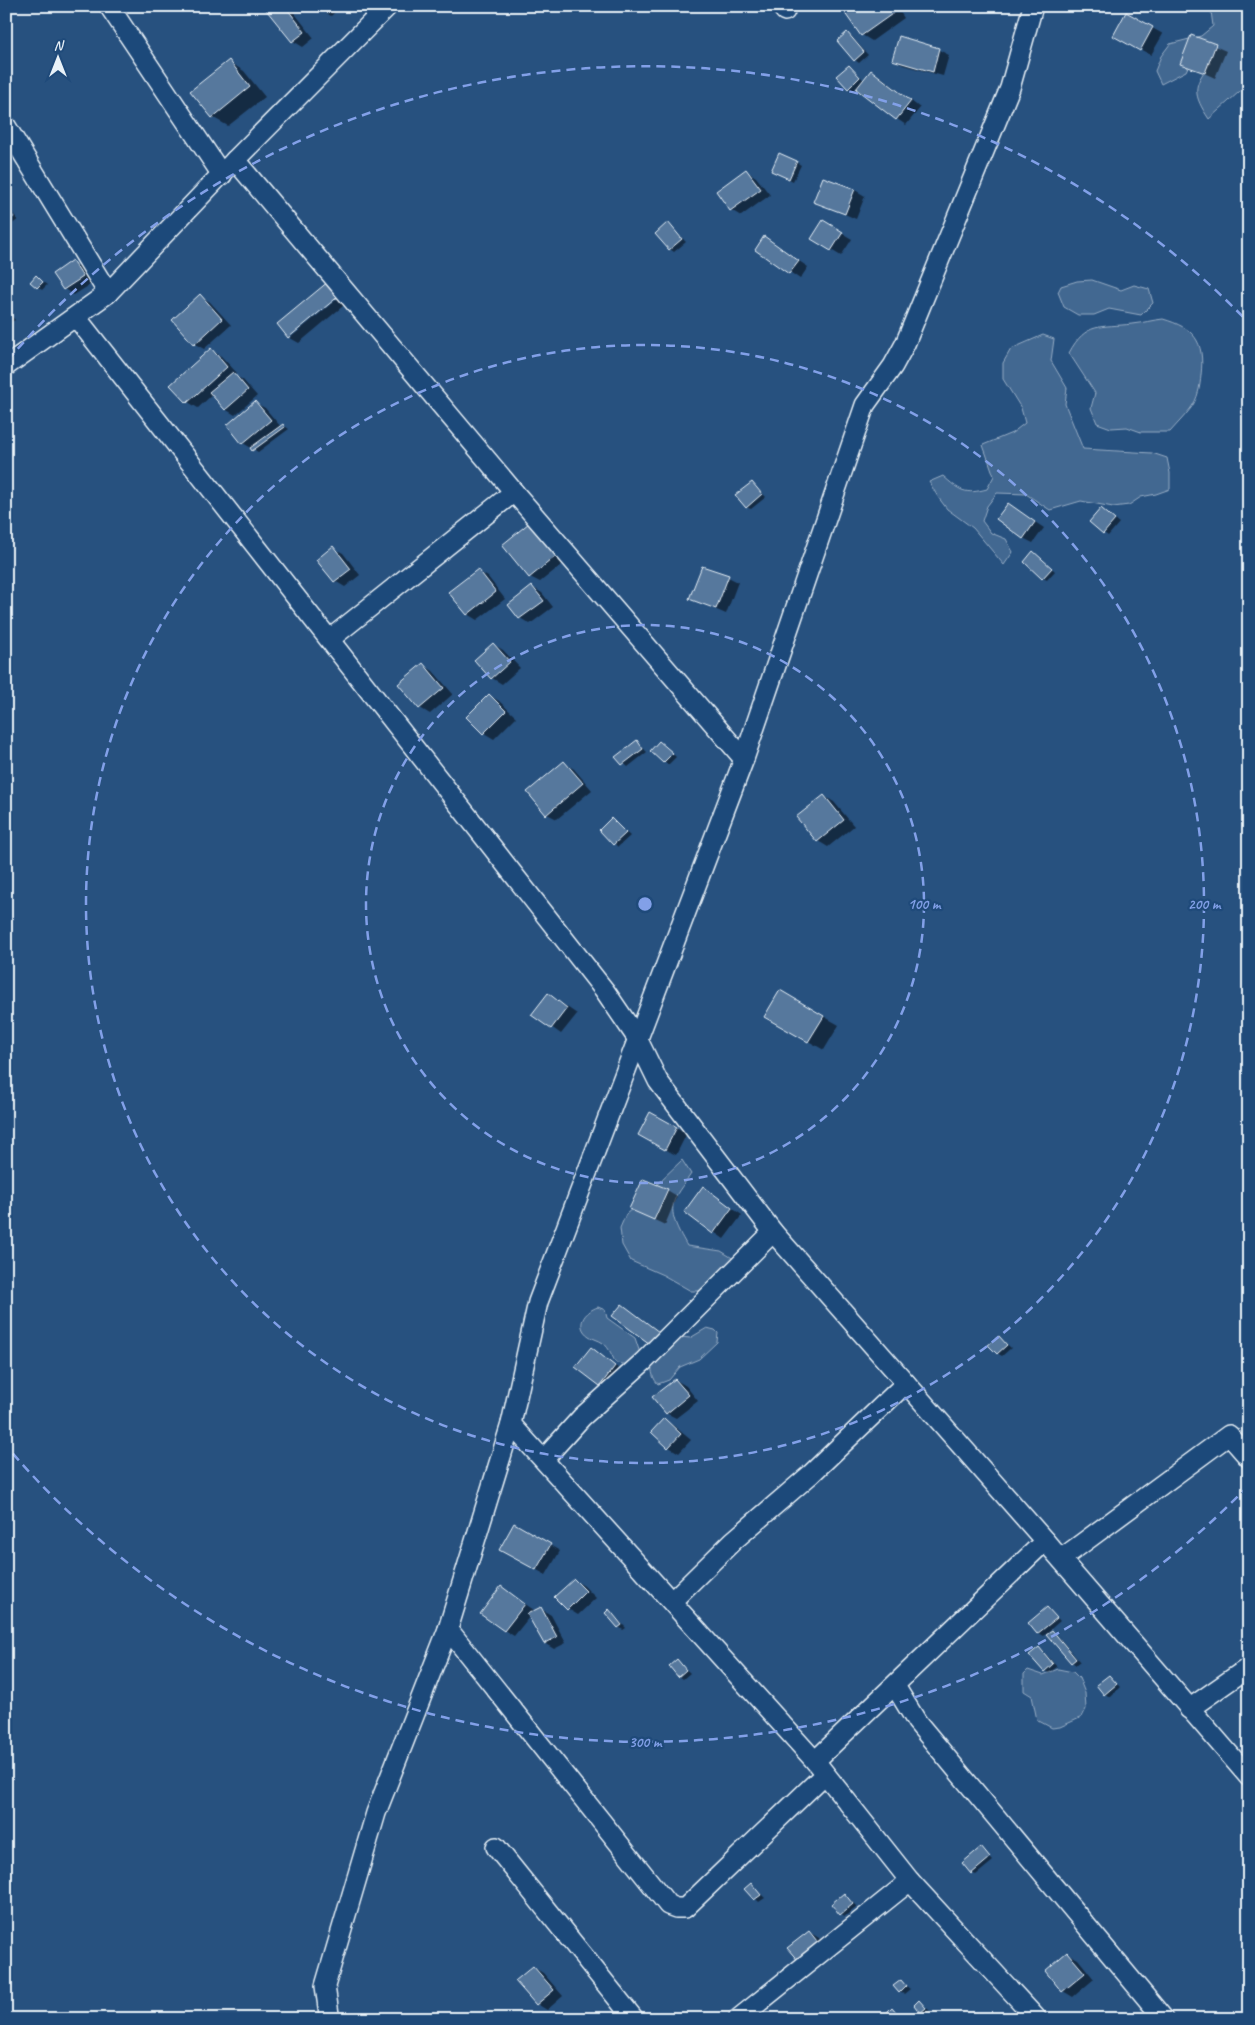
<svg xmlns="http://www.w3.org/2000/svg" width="1255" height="2025" viewBox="0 0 1255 2025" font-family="Caveat,sans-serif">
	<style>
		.green { fill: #436891; stroke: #96acc4 }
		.shadow { fill: #0007 }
		.building { fill: #57789d; stroke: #e8f1f8 }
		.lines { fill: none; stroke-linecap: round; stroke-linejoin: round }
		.street-casing { stroke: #e8f1f8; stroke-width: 22 }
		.street { stroke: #1f4a7a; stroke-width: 19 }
		.ring { fill: none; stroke: #82a0e8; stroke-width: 2.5; stroke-dasharray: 9 6 }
		.centre { fill: #82a0e8; stroke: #1f4a7a; stroke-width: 2.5 }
		.ring-label { font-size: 15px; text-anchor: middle; font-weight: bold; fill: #82a0e8; stroke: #1f4a7a; stroke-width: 4.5; stroke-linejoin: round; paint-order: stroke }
	</style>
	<rect width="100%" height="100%" fill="#27517f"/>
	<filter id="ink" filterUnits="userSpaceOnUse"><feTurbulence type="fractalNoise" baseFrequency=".02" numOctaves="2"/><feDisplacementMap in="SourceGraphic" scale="10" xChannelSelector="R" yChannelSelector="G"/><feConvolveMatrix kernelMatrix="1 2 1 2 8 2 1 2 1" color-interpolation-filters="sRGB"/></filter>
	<g filter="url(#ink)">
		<g class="green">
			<path d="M1208 6H1249V83L1209 119C1193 95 1192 86 1210 64L1207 49 1193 57 1186 71 1161 84 1155 71 1161 56 1170 44 1201 36 1213 26 1211 11Z"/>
			<path d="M1092 280 1121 290 1134 285 1149 289 1153 303 1141 315 1109 309 1094 315H1078L1064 307 1058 292 1061 286 1077 281Z"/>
			<path d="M1163 319C1194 328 1205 341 1201 375 1200 387 1198 398 1191 408 1185 416 1177 424 1170 432H1141L1127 427 1111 428 1097 423 1091 408 1095 393 1069 353C1086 321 1101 328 1132 324 1142 323 1153 320 1163 319Z"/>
			<path d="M1043 335 1054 339 1051 361 1067 388 1065 404 1083 449 1152 453 1167 458 1170 473V489L1156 494 1141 497 1129 505 1113 507 1081 501 1050 510 1026 494 997 493 987 506 982 521 991 533 1006 539 1013 552 1004 565 973 528 947 509 938 497 929 482 943 476C960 491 965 495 987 489L994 476 983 445 1012 433 1025 423 1021 408 1003 379V363L1011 349Z"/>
			<path d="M682 1160 691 1174C686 1182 677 1191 674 1201 669 1216 680 1233 687 1246L721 1251 734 1259 708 1291H691L663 1275 631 1261 622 1245 620 1228 626 1214 638 1204 652 1197 658 1183Z"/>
			<path d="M598 1307 605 1310 607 1318 635 1338 640 1353 631 1365 616 1363C612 1357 610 1348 603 1343 599 1340 593 1339 589 1336 574 1326 585 1311 598 1307Z"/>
			<path d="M707 1328 715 1330 718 1333 717 1342 699 1359 680 1367 669 1380 658 1384C649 1375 652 1362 652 1350L673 1336 690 1338Z"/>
			<path d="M1058 1669 1073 1672 1079 1678 1085 1693 1086 1709 1082 1717 1060 1727 1052 1728 1037 1720 1032 1696 1024 1691V1674L1028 1670 1043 1675Z"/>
		</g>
		<g class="shadow">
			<path d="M265 6H289L314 38 303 47 293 41Z"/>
			<path d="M317 6H341L331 16Z"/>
			<path d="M855 6H896L904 18 872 41 862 35Z"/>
			<path d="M1127 14 1163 34 1151 55 1115 36Z"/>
			<path d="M847 34 851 36 868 55 859 63 855 60Z"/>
			<path d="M1192 36 1226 51 1215 78 1182 63Z"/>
			<path d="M900 38 939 50 949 55 943 76 903 65 893 59Z"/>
			<path d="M229 62 244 71 265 97 228 126 212 117Z"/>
			<path d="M849 66 864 80 871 71 881 77 920 108 906 125 897 119 856 88 853 91 849 88Z"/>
			<path d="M796 162 801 165 793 181 777 173Z"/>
			<path d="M746 171 756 177 770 195 741 216 731 210Z"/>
			<path d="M855 190 865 196 856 219 815 201Z"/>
			<path d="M6 208 11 211 18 220 6 228Z"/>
			<path d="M823 222 852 239 841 256 813 239Z"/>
			<path d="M668 224 686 242 674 252 670 249Z"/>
			<path d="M765 238 808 267 800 279 756 249Z"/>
			<path d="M72 262 82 268 93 283 74 295 64 289 54 275Z"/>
			<path d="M36 277 47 285 42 290 38 287Z"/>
			<path d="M343 294 349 301 299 343 290 338Z"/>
			<path d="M200 296 210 302 231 325 204 349 195 344Z"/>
			<path d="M6 310 15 320 6 325Z"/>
			<path d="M211 350 221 356 237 373 234 375 243 380 257 396 235 415 225 409 213 394 198 408 188 402Z"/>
			<path d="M255 403 265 408 281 427 283 425 289 429 258 452 243 443Z"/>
			<path d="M752 483 766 497 751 509 746 507Z"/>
			<path d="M1008 504 1044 528 1033 543 1023 538Z"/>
			<path d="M1101 509 1119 523 1108 536 1104 533Z"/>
			<path d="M529 524 565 562 540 582 530 577Z"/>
			<path d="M333 548 343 553 360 575 345 587 335 581Z"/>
			<path d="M1034 553 1055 571 1047 580 1043 578Z"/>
			<path d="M478 571 488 577 505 599 477 620 467 614Z"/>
			<path d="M728 577 738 582 726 614 691 599Z"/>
			<path d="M532 587 542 593 553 607 530 624 520 618 510 605Z"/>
			<path d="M493 644 503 650 520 668 502 684 492 678 476 660Z"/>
			<path d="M423 665 433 671 453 694 430 714 420 708 400 685Z"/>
			<path d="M489 695 499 701 516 717 494 739 484 733 468 717Z"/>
			<path d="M637 742 647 752 628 767 617 757Z"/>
			<path d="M660 742 676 757 668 765 664 762Z"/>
			<path d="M564 763 574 769 592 790 557 819 547 814Z"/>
			<path d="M824 796 834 802 854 826 828 847 818 841Z"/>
			<path d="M612 820 630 836 618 847 600 830Z"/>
			<path d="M781 992 839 1025 824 1050 766 1017Z"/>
			<path d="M548 994 577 1014 561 1034 533 1014Z"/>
			<path d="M651 1114 687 1133 676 1155 649 1141Z"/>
			<path d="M703 1188 742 1215 724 1239 685 1212Z"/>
			<path d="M667 1190 677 1196 665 1225 631 1209Z"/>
			<path d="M622 1305 668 1338 660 1349Z"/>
			<path d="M999 1337 1011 1348 1002 1356 997 1353Z"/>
			<path d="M591 1349 625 1373 610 1391 600 1385Z"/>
			<path d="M676 1380 686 1386 698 1401 676 1418 666 1413Z"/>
			<path d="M664 1420 674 1426 691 1440 679 1453 669 1447 653 1432Z"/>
			<path d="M515 1525 560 1551 546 1575 501 1550Z"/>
			<path d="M574 1580 584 1586 596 1598 578 1615 568 1609Z"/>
			<path d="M502 1588 534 1610 532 1614 541 1609 551 1615 566 1643 554 1649 544 1643 530 1616 514 1636 504 1630Z"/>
			<path d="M1048 1608 1060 1621 1043 1636 1038 1633Z"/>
			<path d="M609 1611 613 1614 626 1628 623 1630 619 1627Z"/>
			<path d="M1052 1631 1056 1634 1080 1662 1076 1665 1072 1662 1048 1634Z"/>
			<path d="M1039 1648 1043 1651 1057 1667 1049 1673 1045 1671Z"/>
			<path d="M677 1661 690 1673 683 1679 679 1676Z"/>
			<path d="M1109 1676 1120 1687 1110 1697 1105 1694Z"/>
			<path d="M981 1849 993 1861 976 1875 972 1873Z"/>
			<path d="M751 1885 765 1898 759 1902 746 1889Z"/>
			<path d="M844 1894 857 1907 845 1916 841 1914Z"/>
			<path d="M809 1932 819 1938 830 1952 811 1968Z"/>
			<path d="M1067 1953 1078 1959 1094 1979 1073 1997 1063 1991Z"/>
			<path d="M533 1967 543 1973 563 1996 547 2010 537 2004Z"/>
			<path d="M901 1982 910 1989 904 1994 899 1992Z"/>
			<path d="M920 2002 930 2011 926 2014 921 2012Z"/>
			<path d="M892 2009 900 2016 898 2019 892 2017Z"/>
		</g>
		<g class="building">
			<path d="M263 6H285L305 32 292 42Z"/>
			<path d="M852 6H891L895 12 861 36 844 12Z"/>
			<path d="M1126 12 1153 27 1140 51 1113 36Z"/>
			<path d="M847 32 864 52 854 61 837 41Z"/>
			<path d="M1191 35 1216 44 1205 73 1180 64Z"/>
			<path d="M899 36 939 48 933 72 892 60Z"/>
			<path d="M229 60 250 87 212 118 190 91Z"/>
			<path d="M849 65 860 77 848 89 836 76Z"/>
			<path d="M871 70 911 101 896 120 856 89Z"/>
			<path d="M779 153 797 161 789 179 771 171Z"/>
			<path d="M746 169 761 189 730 211 716 191Z"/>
			<path d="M823 177 855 189 845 214 813 202Z"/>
			<path d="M6 207 14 217 6 222Z"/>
			<path d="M823 220 843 232 831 251 811 239Z"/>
			<path d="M668 222 682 239 669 250 655 234Z"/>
			<path d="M764 236 799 261 789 274 755 250Z"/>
			<path d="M72 260 83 277 63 290 52 274Z"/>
			<path d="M36 275 43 282 37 288 30 282Z"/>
			<path d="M329 281 340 295 288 338 277 324Z"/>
			<path d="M200 294 222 319 194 345 172 320Z"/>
			<path d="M211 348 227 367 187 403 170 385Z"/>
			<path d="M233 372 248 390 225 410 209 392Z"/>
			<path d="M255 401 271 420 242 444 227 425Z"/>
			<path d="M283 424 285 427 252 451 250 448Z"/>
			<path d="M752 482 762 494 746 508 735 495Z"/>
			<path d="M1008 503 1035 522 1023 539 996 519Z"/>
			<path d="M1101 508 1115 520 1103 534 1089 522Z"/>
			<path d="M529 523 556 556 529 578 502 545Z"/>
			<path d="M333 546 351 569 334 582 316 560Z"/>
			<path d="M1033 551 1052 568 1042 579 1024 562Z"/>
			<path d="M702 566 729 575 716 609 689 599Z"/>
			<path d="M478 569 496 592 467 615 448 592Z"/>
			<path d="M532 586 544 601 519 619 508 605Z"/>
			<path d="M493 643 510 662 491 679 474 660Z"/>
			<path d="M423 663 444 688 419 709 398 684Z"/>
			<path d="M489 694 506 711 483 734 466 717Z"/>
			<path d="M637 740 643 749 622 765 615 757Z"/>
			<path d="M659 741 673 753 663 763 650 751Z"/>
			<path d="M564 761 583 783 546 815 527 792Z"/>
			<path d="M824 795 844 820 817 842 796 817Z"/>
			<path d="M611 818 626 833 613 845 599 830Z"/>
			<path d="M780 990 824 1016 808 1042 764 1017Z"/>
			<path d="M548 993 567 1008 551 1029 531 1015Z"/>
			<path d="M650 1112 677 1127 665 1150 638 1135Z"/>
			<path d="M643 1179 668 1189 654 1220 629 1209Z"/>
			<path d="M703 1186 732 1208 713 1234 684 1212Z"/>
			<path d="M622 1304 659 1332 650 1344 612 1316Z"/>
			<path d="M999 1336 1007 1345 997 1354 988 1345Z"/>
			<path d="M591 1347 615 1366 600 1386 575 1367Z"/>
			<path d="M675 1379 689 1395 666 1414 652 1397Z"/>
			<path d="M664 1418 681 1434 668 1448 651 1432Z"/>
			<path d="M514 1523 551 1544 536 1570 499 1550Z"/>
			<path d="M574 1579 586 1591 567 1610 554 1597Z"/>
			<path d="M501 1586 525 1604 504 1631 480 1614Z"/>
			<path d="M541 1607 557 1637 544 1644 527 1614Z"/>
			<path d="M1047 1607 1057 1618 1037 1634 1028 1623Z"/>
			<path d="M609 1609 622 1625 618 1628 605 1613Z"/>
			<path d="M1052 1630 1076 1659 1071 1663 1046 1634Z"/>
			<path d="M1039 1647 1053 1664 1044 1672 1029 1655Z"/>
			<path d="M677 1659 686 1670 678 1677 669 1666Z"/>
			<path d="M1109 1675 1117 1684 1104 1695 1096 1685Z"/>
			<path d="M981 1847 990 1858 971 1874 962 1863Z"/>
			<path d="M751 1883 761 1895 754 1900 744 1889Z"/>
			<path d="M844 1893 853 1904 840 1915 831 1904Z"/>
			<path d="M809 1931 821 1946 800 1963 787 1948Z"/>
			<path d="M1067 1952 1085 1973 1062 1992 1045 1971Z"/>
			<path d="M533 1966 554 1990 536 2005 515 1981Z"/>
			<path d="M901 1980 906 1986 899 1993 893 1986Z"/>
			<path d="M919 2000 926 2008 920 2013 914 2005Z"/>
			<path d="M892 2007 897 2013 892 2018 887 2012Z"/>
		</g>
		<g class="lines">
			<g class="street-casing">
				<g id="street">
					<path d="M109 6 222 175"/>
					<path d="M781 6 785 11"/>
					<path d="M6 126 108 293"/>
					<path d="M235 160 514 492 744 759"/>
					<path d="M76 317 605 991 637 1038 658 1081 773 1232 1045 1541 1249 1777"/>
					<path d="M6 366 108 293 235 160 388 6"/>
					<path d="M330 639 514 492"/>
					<path d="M511 1424 815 1761 910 1881 1037 2019"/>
					<path d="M544 1459 582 1417 643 1362 773 1232"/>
					<path d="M1061 1559 1229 1435 1249 1458"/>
					<path d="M672 1601 733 1541 811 1474 906 1383"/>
					<path d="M448 1629 668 1905 676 1908H685L825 1774"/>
					<path d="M895 1686 917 1722 1164 2019"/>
					<path d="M1189 1709 1249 1667"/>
					<path d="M815 1761 1045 1541"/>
					<path d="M496 1847 634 2019"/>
					<path d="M329 2014 325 1986 376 1813 448 1629 511 1424 538 1302 744 759 865 405 893 366 905 344 1010 88 1033 6"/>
					<path d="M738 2019 910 1881"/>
				</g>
			</g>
			<use href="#street" class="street"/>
		</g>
	</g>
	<g class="ring">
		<circle cx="645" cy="904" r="279"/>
		<circle cx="645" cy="904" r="559"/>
		<path d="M1248 1486A838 838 0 0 1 8 1448M8 360A838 838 0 0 1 1248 322"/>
	</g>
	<circle cx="645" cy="904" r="8" class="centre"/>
	<g class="ring-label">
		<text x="924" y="909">100 m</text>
		<text x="1204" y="909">200 m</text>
		<text x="645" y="1747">300 m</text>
	</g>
	<rect width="1255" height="2025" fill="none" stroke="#1f4a7a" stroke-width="25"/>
	<rect x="12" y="12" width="1230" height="2000" fill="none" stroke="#e8f1f8" stroke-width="2" filter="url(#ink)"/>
	<g transform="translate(58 58)" stroke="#1f4a7a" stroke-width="4" paint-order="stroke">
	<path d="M0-4L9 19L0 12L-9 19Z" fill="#e8f1f8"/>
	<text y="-8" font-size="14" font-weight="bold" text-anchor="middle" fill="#e8f1f8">N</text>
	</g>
</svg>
